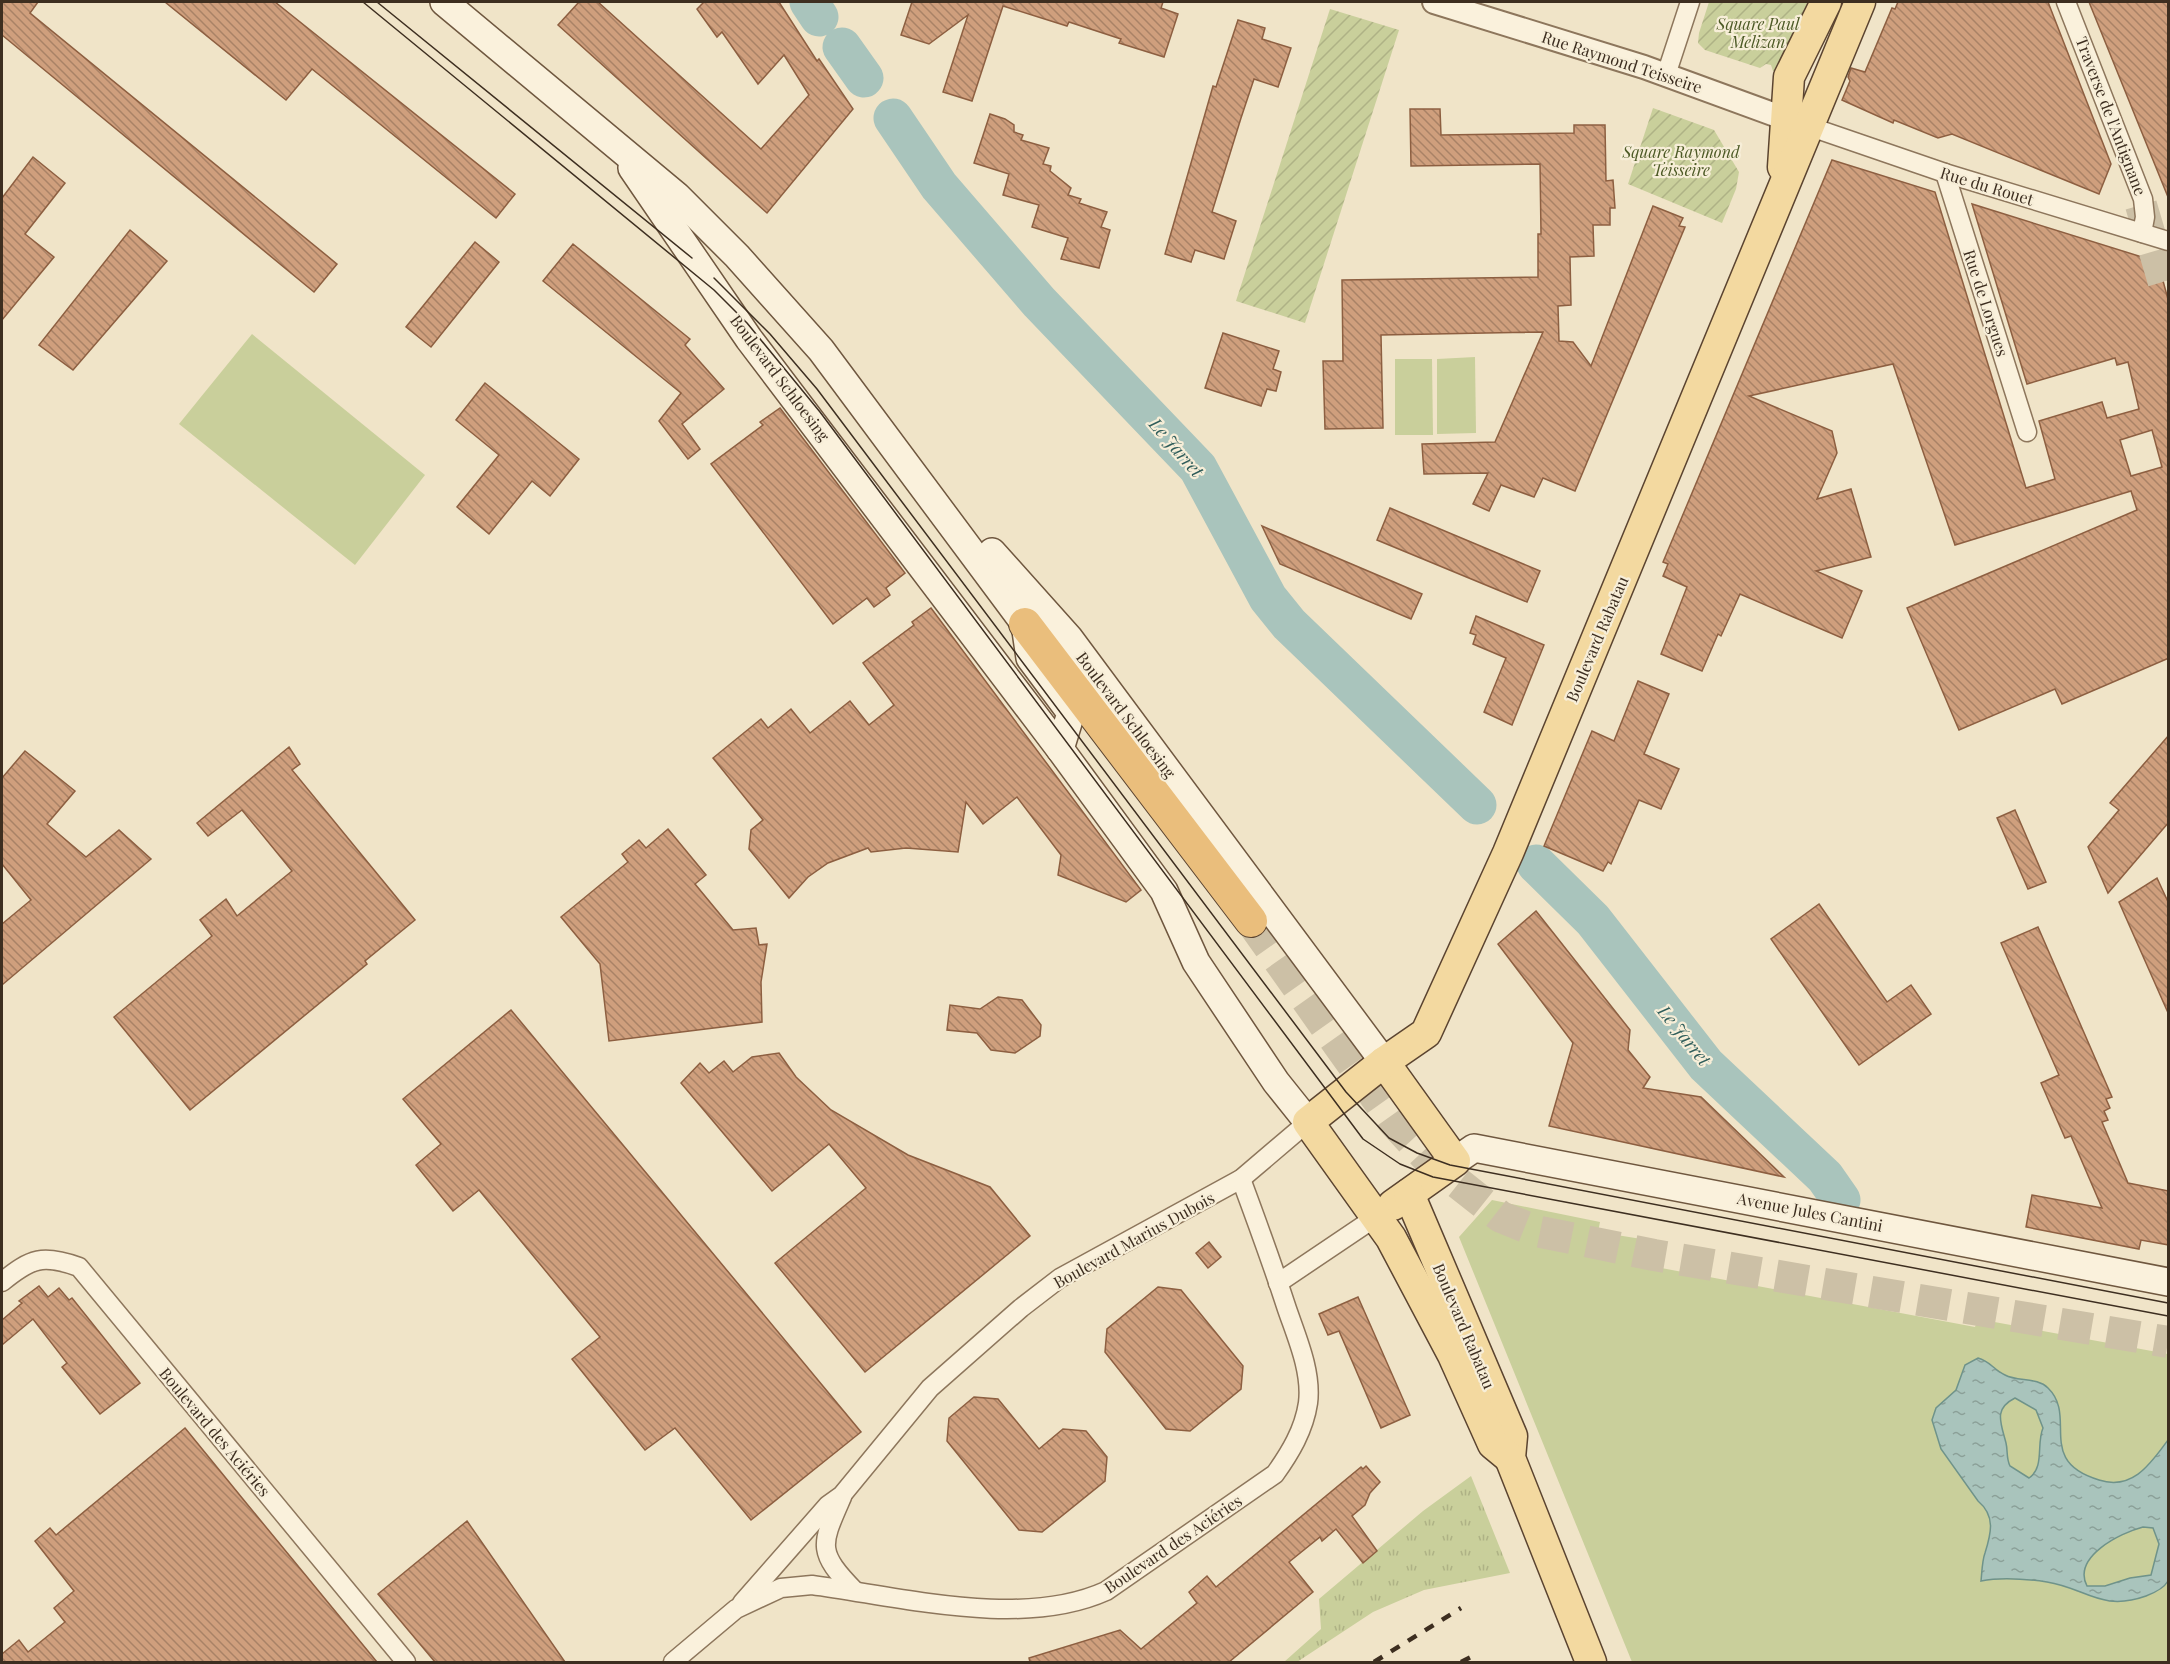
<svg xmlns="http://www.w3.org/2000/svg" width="2170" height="1664" viewBox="0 0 2170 1664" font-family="'Playfair Display',serif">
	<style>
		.grass { fill: url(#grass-tufts) }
		.park { fill: #c9cf9b }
		.garden { fill: url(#garden-furrows) }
		.water { fill: url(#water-ripples); stroke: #6f938a; stroke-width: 1.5; fill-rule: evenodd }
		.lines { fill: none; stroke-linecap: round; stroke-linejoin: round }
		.river { stroke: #a9c4bc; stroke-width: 39 }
		.building { fill: url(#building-back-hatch); stroke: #8d5f41; stroke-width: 1.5; fill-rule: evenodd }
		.trunk-tunnel { stroke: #ccc0a6; stroke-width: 32; stroke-dasharray: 32 16; stroke-linecap: butt }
		.minor-casing { stroke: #8d765c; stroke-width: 21 }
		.tertiary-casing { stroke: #8d765c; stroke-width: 26 }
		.secondary-casing { stroke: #6f573f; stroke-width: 30 }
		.primary-casing { stroke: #5b4430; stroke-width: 33 }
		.trunk-casing { stroke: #5b4430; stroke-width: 34 }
		.minor { stroke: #faf1dc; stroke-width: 18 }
		.tertiary { stroke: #faf1dc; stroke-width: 22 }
		.secondary { stroke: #faf1dc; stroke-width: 27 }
		.primary { stroke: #f3d9a0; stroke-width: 30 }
		.trunk { stroke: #eabe7c; stroke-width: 32 }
		.tram { stroke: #3d2e20; stroke-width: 1.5 }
		.rail { stroke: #3d2e20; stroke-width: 4.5; stroke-dasharray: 10 10; stroke-linecap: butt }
		.labels { text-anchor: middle; stroke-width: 4.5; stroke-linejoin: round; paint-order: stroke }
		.park-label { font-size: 16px; font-style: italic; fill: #4d5a26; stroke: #f7eed8 }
		.street-label { font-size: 16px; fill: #3d2e20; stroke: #f7eed8 }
		.water-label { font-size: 18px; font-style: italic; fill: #2f5d5a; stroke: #f7eed8 }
	</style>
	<defs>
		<pattern id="grass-tufts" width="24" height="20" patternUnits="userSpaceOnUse" patternTransform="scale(1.5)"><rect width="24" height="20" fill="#c9cf9b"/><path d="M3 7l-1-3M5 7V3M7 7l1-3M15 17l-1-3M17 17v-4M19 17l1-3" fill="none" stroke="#aeb285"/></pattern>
		<pattern id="garden-furrows" width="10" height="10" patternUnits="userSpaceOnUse" patternTransform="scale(1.5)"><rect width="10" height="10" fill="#c9cf9b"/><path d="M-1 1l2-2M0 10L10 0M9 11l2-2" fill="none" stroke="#aeb285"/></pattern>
		<pattern id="water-ripples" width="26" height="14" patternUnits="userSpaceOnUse" patternTransform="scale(1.5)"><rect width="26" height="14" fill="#a9c4bc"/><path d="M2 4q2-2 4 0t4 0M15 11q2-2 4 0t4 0" fill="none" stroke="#8ba098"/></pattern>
		<pattern id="building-back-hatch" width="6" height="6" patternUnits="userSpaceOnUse" patternTransform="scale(1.5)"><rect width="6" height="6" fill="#cf9f7d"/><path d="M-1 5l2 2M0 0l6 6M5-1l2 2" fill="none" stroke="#a98266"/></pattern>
	</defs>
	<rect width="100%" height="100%" fill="#f0e4c8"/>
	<path class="grass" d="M1471 1476 1510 1573 1424 1590 1373 1612 1297 1662H1284L1321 1629 1319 1599 1423 1511Z"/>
	<g class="park">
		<path d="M252 334 425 475 355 565 179 424Z"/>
		<path d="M1475 357 1476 433 1437 434V359Z"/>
		<path d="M1395 359H1432L1433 435H1395Z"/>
		<path d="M1492 1200 1600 1222 1598 1232 1660 1242 1656 1267 1975 1327 1978 1319 2168 1354V1662H1632L1459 1237Z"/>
	</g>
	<g class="garden">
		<path d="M1709 2H1810L1777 71H1773L1771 65 1766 64 1760 68 1705 50 1698 43 1699 33Z"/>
		<path d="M1330 9 1399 30 1305 323 1236 301Z"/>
		<path d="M1653 108 1714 130 1739 172 1736 189 1722 223 1628 184Z"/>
	</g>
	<path class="water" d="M1978 1358C1990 1361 1994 1370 2005 1375 2018 1382 2037 1377 2048 1388 2078 1417 2035 1461 2099 1480 2133 1491 2151 1463 2168 1440V1581C2164 1588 2154 1593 2146 1596 2101 1612 2086 1588 2047 1582 2027 1579 2000 1577 1981 1581 1982 1572 1982 1561 1985 1553 1991 1534 1996 1516 1978 1501L1941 1449 1932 1420 1936 1408 1956 1390 1965 1365ZM2015 1398 2036 1410 2043 1428C2036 1444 2045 1467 2029 1478L2010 1466C2006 1458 2008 1451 2006 1443 2001 1423 1993 1409 2015 1398ZM2143 1527 2153 1528 2159 1544 2151 1575 2130 1578 2105 1586H2087C2072 1557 2120 1533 2143 1527Z"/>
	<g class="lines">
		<g class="river">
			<path d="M809 2 819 17"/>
			<path d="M842 47 864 78"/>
			<path d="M893 118 939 186 1039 302 1198 468 1268 598 1289 624 1477 805"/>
			<path d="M1536 864 1593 920 1706 1065 1825 1177 1841 1200"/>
		</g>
	</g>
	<g class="building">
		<path d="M2 2H38L30 13 337 264 314 292 2 35Z"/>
		<path d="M165 2H275L515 194 496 218 312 69 286 100Z"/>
		<path d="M579 2H598L761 149 809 95 784 55 758 84 722 32 717 37 697 9 704 2H779L817 61 819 59 853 109 767 213 558 25Z"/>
		<path d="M912 2H1163L1161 8 1178 14 1164 57 1119 43 1121 39 1069 22 1067 26 1003 6 972 101 943 92 968 15 929 44 901 35Z"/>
		<path d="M1898 2H2048L2111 164 2099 194 1952 134 1938 138 1894 120 1893 123 1842 100 1850 81 1848 77 1851 68 1865 72 1892 8 1895 9Z"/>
		<path d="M2089 2H2169V197H2168Z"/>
		<path d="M1238 20 1265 28 1262 39 1291 48 1278 87 1254 79 1241 118 1212 212 1236 221 1224 259 1195 250 1191 262 1165 254 1213 86 1216 87Z"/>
		<path d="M1410 109H1440L1441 135 1574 133V125H1605L1606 181 1613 180 1615 208H1610V225H1593L1594 256 1570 257 1571 305 1558 306 1559 341 1573 342 1591 366 1653 206 1683 218 1679 226 1685 227 1575 491 1543 478 1534 497 1501 485 1489 511 1473 504 1488 473 1424 474 1422 444 1495 442 1543 332 1381 335 1383 428 1325 429 1323 361H1343L1342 280 1538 277V234H1541L1540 164 1411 166Z"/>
		<path d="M990 114 1005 119 1014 125V132L1023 135 1021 140 1049 148 1043 164 1051 166 1050 171 1071 188 1068 195 1081 199 1079 203 1107 212 1101 227 1110 230 1099 268 1061 259 1068 238 1032 227 1039 205 1003 195 1009 174 974 163Z"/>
		<path d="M33 157 65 183 25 234 54 257 2 320V198Z"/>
		<path d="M1832 160 1935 192 2026 488 2055 479 2039 421 2102 402 2107 418 2139 409 2128 362 2117 365 2115 358 2027 384 1972 204 2158 262 2169 303V658L2062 704 2055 689 1959 730 1907 608 2137 510 2131 491 1955 545 1893 364 1749 396 1832 431 1837 453 1817 499 1851 489 1871 557 1816 571 1862 591 1842 638 1740 594 1721 636 1718 634 1702 671 1661 654 1687 587 1663 576 1668 564 1663 562ZM2152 430 2162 467 2131 476 2120 440Z"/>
		<path d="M130 230 167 261 73 370 39 345Z"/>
		<path d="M475 242 499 262 431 347 406 327Z"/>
		<path d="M573 244 690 339 685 345 724 389 682 424 700 449 688 459 659 421 681 393 543 281Z"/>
		<path d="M1223 333 1279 351 1273 369 1281 372 1276 391 1267 389 1261 406 1205 388Z"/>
		<path d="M485 383 579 459 550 496 532 481 489 534 457 507 499 455 456 420Z"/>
		<path d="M780 408 905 573 886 588 890 595 874 607 867 598 833 624 711 464 763 425 760 422Z"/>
		<path d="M1390 508 1540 571 1527 602 1377 540Z"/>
		<path d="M1262 526 1422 594 1411 619 1280 564Z"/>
		<path d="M931 608 1141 890 1126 902 1058 875 1061 855 1017 797 983 824 966 802 958 852 906 848 871 852 868 848 828 863 808 877 789 898 749 849 751 830 763 820 713 758 761 719 768 728 791 709 810 733 850 701 869 725 894 705 863 663 914 625 912 622Z"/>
		<path d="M1476 616 1544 645 1512 725 1484 712 1506 658 1473 644 1476 635 1470 633Z"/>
		<path d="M1638 681 1669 694 1644 754 1679 769 1661 809 1639 800 1611 864 1608 862 1603 871 1544 846 1592 731 1614 741Z"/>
		<path d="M2169 735V822L2108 893 2088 847 2119 810 2110 803Z"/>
		<path d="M289 747 300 764 292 770 415 920 365 961 367 964 190 1110 114 1017 212 936 200 920 226 899 237 916 292 871 242 810 208 836 197 823Z"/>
		<path d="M25 751 75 791 47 824 86 857 119 830 151 859 2 985V924L31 900 2 864V778Z"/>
		<path d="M2015 810 2046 882 2028 889 1997 818Z"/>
		<path d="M668 829 706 875 695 884 733 930 756 928 759 945 767 944 761 982 762 1022 609 1041 600 964 561 917 628 862 622 854 639 840 646 848Z"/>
		<path d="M2157 878 2169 904V1015L2119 902Z"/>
		<path d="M1819 904 1887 1002 1911 985 1931 1014 1859 1065 1771 939Z"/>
		<path d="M1536 911 1630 1030 1628 1050 1650 1077 1643 1088 1701 1097 1784 1177 1549 1126 1573 1043 1498 944Z"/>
		<path d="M2038 927 2112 1097 2106 1099 2110 1108 2104 1111 2108 1120 2102 1122 2128 1183 2169 1191V1245L2141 1240 2139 1249 2026 1227 2032 1195 2102 1208 2071 1136 2065 1138 2041 1083 2059 1075 2001 943Z"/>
		<path d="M998 997 1022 1000 1041 1025 1040 1036 1015 1053 991 1050 977 1033 947 1030 950 1005 980 1009Z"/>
		<path d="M511 1010 861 1432 751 1520 675 1428 645 1450 572 1359 600 1337 479 1190 453 1211 416 1165 441 1144 403 1099Z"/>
		<path d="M779 1053 796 1077 831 1110 908 1155 990 1187 1030 1236 865 1372 775 1263 866 1188 829 1144 772 1191 681 1083 700 1063 709 1073 724 1061 733 1072 752 1057Z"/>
		<path d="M1209 1242 1221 1257 1208 1268 1196 1253Z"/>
		<path d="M39 1286 48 1297 59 1288 69 1300 72 1298 140 1383 100 1414 62 1367 67 1363 33 1319 2 1345V1320L22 1303 19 1301Z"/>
		<path d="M1158 1287 1181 1290 1243 1366 1241 1389 1190 1431 1166 1429 1105 1352 1107 1329Z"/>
		<path d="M1358 1297 1410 1415 1381 1428 1339 1331 1328 1335 1319 1314Z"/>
		<path d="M974 1397 998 1399 1039 1449 1063 1429 1086 1431 1107 1457 1105 1481 1042 1532 1019 1530 947 1441 949 1418Z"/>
		<path d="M185 1428 247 1504 377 1662H2V1654L19 1640 28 1652 65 1622 54 1608 74 1591 35 1541 50 1528 56 1535Z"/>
		<path d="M1366 1466 1380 1482 1370 1493 1365 1505 1352 1516 1377 1551 1363 1563 1336 1529 1322 1541 1320 1537 1289 1562 1313 1592 1229 1662H1030L1029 1658 1120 1630 1141 1649 1197 1603 1189 1592 1207 1576 1216 1587 1361 1467 1363 1469Z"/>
		<path d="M467 1521 565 1662H435L378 1594Z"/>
	</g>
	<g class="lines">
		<g class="trunk-tunnel">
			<path d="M2141 205 2168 296"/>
			<path d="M1251 921 1392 1120 1429 1160 1501 1217 1536 1231 1654 1255 2168 1342"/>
		</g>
		<g class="minor-casing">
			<g id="minor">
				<path d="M2066 2 2143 199 2145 217 2142 233"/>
				<path d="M1666 75 1690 2"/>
				<path d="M1808 126 1945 173 2168 241"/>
				<path d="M1945 173 2027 432"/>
				<path d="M2 1282C31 1258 43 1254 79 1267L406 1662"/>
				<path d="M1278 1283 1376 1217"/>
				<path d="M842 1497C821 1545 816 1551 855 1591"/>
				<path d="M742 1603 828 1505 842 1495 930 1388 1021 1308 1060 1278 1241 1179 1308 1122"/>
				<path d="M673 1662 736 1609 781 1588 812 1585C902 1597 1022 1629 1106 1591L1275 1474C1290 1453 1304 1430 1308 1403 1312 1372 1297 1338 1287 1309 1273 1266 1257 1222 1241 1179"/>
			</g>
		</g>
		<g class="tertiary-casing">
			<path id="tertiary" d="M1434 2 1644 67 1800 124"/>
		</g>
		<g class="secondary-casing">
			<g id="secondary">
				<path d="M444 2 677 196 737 256 821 350 1025 624 1030 658 1071 713 1060 749 1164 891 1196 962 1276 1082 1308 1122"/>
				<path d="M632 168 749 339 1060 749"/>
				<path d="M992 552 1069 638 1384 1062"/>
				<path d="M1455 1161 1474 1148 2168 1282"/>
			</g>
		</g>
		<g class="primary-casing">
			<g id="primary">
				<path d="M1783 167 1789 77 1826 2"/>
				<path d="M1384 1062 1455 1161 1393 1205"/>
				<path d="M1409 1194 1512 1436 1510 1458 1591 1662"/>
				<path d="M1510 1458 1493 1444 1453 1355 1391 1238 1308 1122 1384 1062 1426 1033 1508 853 1860 2"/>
			</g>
		</g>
		<g class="trunk-casing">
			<path id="trunk" d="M1025 624 1251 921"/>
		</g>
		<use href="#minor" class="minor"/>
		<use href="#tertiary" class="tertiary"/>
		<use href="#secondary" class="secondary"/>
		<use href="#primary" class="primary"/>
		<use href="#trunk" class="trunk"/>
		<g class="tram">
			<path d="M363 2 714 290 747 323 820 412 1363 1139 1400 1164 1433 1177 2168 1316"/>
			<path d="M377 2 692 258"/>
			<path d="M714 278 770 334 817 389 1346 1092 1389 1138 1417 1153 1450 1165 2168 1303"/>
		</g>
		<g class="rail">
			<path d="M1374 1662 1461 1608"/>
			<path d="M1461 1662 1477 1654"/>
		</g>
	</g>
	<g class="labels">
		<g class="park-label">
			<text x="1758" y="30">Square Paul<tspan x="1758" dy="18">Melizan</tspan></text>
			<text x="1681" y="158">Square Raymond<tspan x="1681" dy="18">Teisseire</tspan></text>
		</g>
		<g class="street-label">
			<text transform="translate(1622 62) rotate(18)" y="6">Rue Raymond Teisseire</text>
			<text transform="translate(2111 116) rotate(69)" y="6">Traverse de l'Antignane</text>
			<text transform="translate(1987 186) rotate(17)" y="6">Rue du Rouet</text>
			<text transform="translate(1986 303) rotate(72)" y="6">Rue de Lorgues</text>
			<text transform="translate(780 378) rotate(53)" y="6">Boulevard Schloesing</text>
			<text transform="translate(1597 639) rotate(-67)" y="6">Boulevard Rabatau</text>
			<text transform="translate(1126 715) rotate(53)" y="6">Boulevard Schloesing</text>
			<text transform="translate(1810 1212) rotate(11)" y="6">Avenue Jules Cantini</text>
			<text transform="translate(1134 1240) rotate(-29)" y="6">Boulevard Marius Dubois</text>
			<text transform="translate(1464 1326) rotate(67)" y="6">Boulevard Rabatau</text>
			<text transform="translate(215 1432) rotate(50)" y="6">Boulevard des Aciéries</text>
			<text transform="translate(1173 1544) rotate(-34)" y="6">Boulevard des Aciéries</text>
		</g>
		<g class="water-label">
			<text transform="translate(1176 448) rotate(49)" y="6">Le Jarret</text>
			<text transform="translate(1684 1036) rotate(51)" y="6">Le Jarret</text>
		</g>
	</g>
	<rect width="2170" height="1664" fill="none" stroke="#3d2e20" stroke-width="6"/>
</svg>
